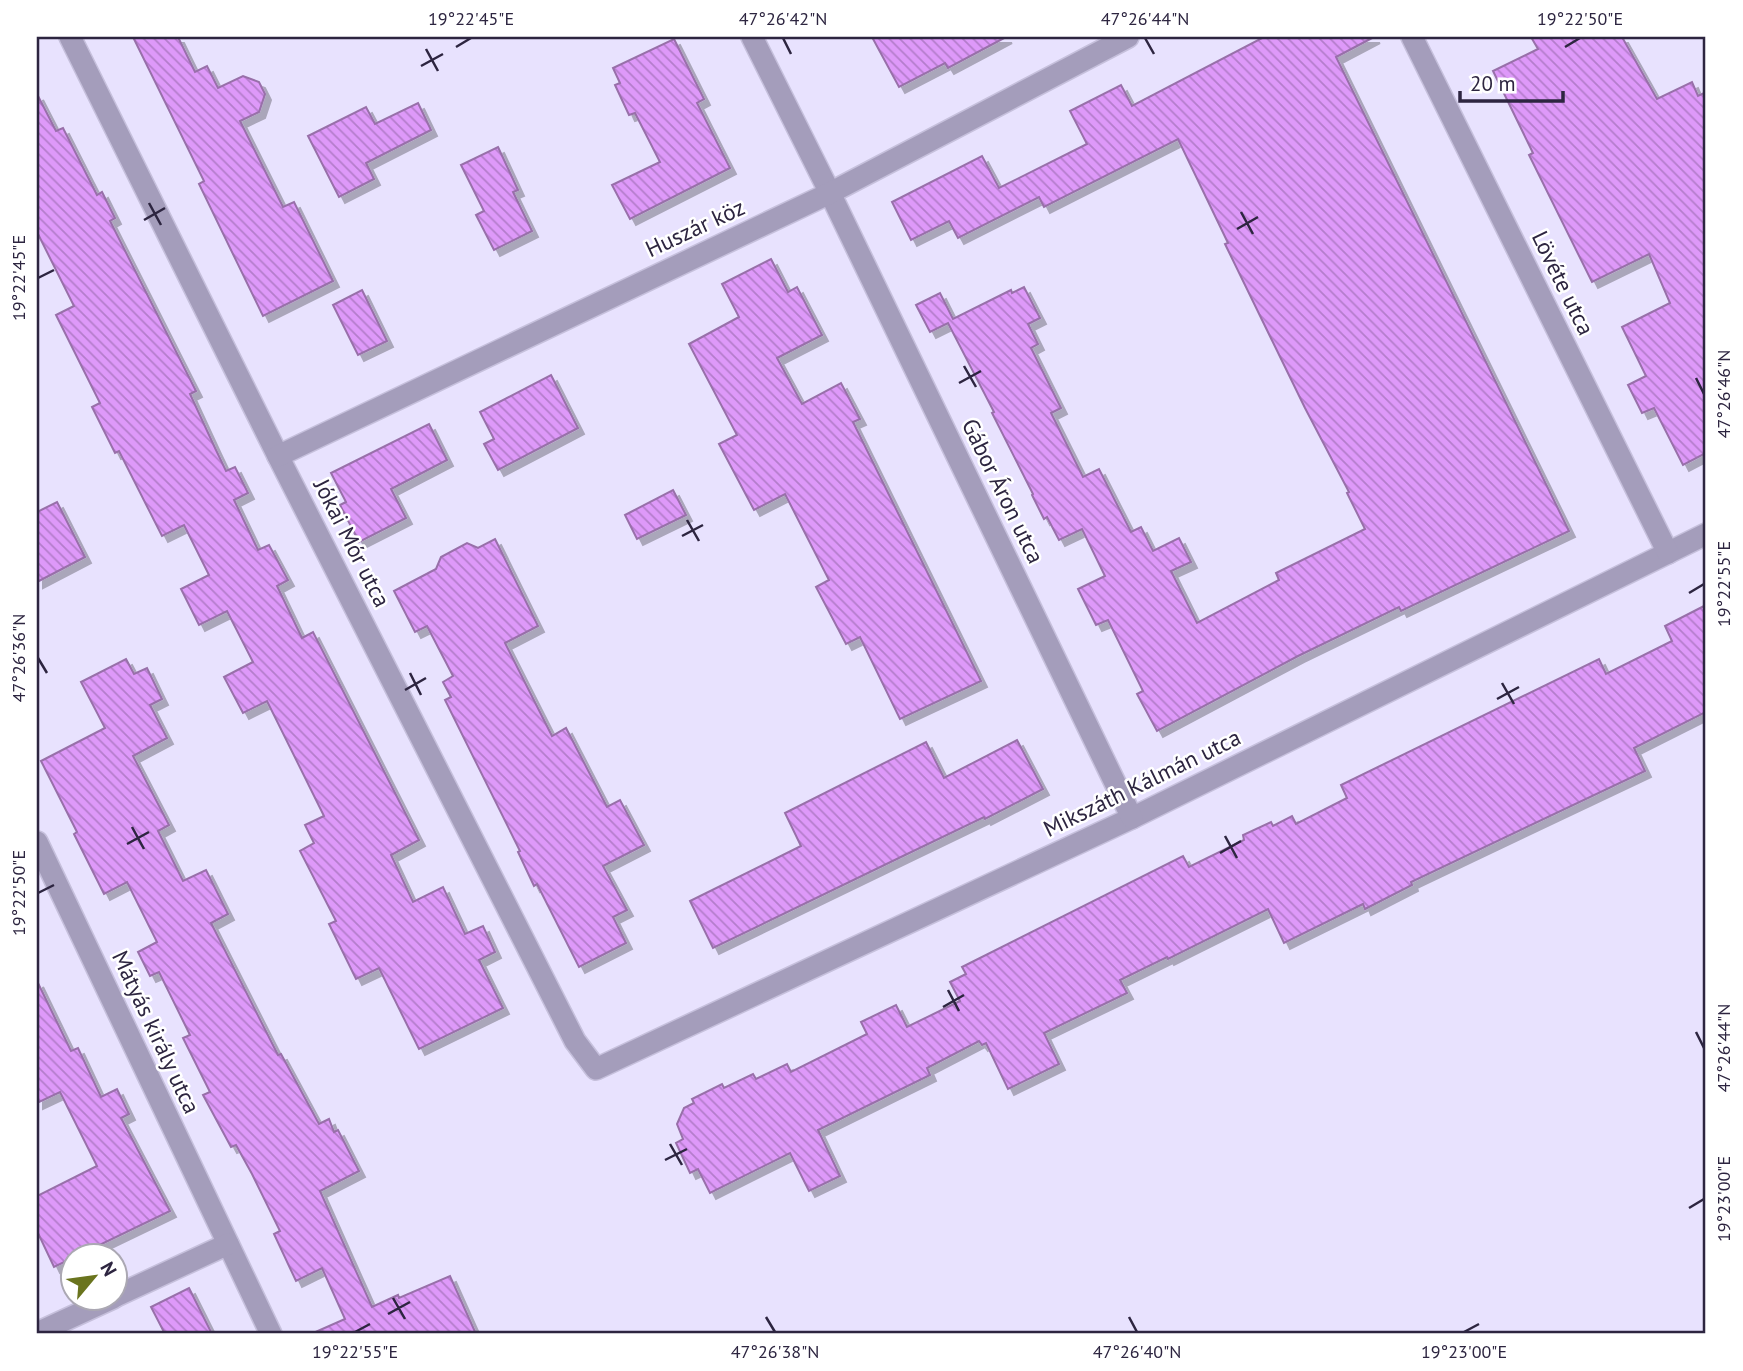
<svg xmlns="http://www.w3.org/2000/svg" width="1743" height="1371" viewBox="0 0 1743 1371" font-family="'PT Sans',sans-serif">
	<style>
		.building { fill: url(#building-back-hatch); stroke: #986fa9; stroke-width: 2; filter: url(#shadow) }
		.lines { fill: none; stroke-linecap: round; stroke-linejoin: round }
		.minor-casing { stroke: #c6c0dc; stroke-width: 24 }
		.minor { stroke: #a49dbb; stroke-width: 21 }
		.ticks { fill: none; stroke: #2d2540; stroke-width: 2.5 }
		.labels { text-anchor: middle; stroke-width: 5; stroke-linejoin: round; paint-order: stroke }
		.street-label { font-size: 23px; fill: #2d2540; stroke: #fff }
		.neatline { fill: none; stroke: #2d2540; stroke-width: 2.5 }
		.ticks-label { font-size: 18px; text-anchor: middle; fill: #2d2540 }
	</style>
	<defs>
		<pattern id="building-back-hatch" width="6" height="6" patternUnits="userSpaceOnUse" patternTransform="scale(1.75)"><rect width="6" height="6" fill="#de99f9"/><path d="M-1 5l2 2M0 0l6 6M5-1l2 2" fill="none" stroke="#b47dcb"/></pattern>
		<filter id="shadow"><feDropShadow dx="6" dy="6" stdDeviation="0" flood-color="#0004"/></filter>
	</defs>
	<rect width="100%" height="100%" fill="#e8e2fe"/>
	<g class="building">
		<path d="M133 37H178L195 72 207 66 218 88 243 76 259 82 265 94 259 112 240 121 283 207 294 202 333 281 263 316 199 184 204 181Z"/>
		<path d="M872 37H1006L948 68 945 63 899 87Z"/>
		<path d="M1264 37H1374L1336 57 1569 531 1401 611 1399 607 1298 656 1157 731 1137 694 1143 691 1108 620 1096 625 1078 589 1105 576 1082 529 1059 540 1047 517 1044 519 1032 495 1033 494 992 413 994 412 948 323 930 332 916 305 940 293 953 319 1011 290 1012 293 1024 287 1040 318 1028 324 1038 344 1031 348 1061 408 1051 413 1083 477 1099 469 1131 532 1141 527 1153 551 1179 538 1191 562 1171 571 1197 623 1279 580 1276 573 1365 529 1347 493 1349 492 1305 408 1225 244 1228 243 1178 139 1044 207 1039 197 958 238 949 221 911 240 892 202 982 156 999 188 1087 144 1070 111 1121 85 1132 106Z"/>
		<path d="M1531 37H1622L1657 99 1692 82 1698 96 1706 92V453L1683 465 1654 408 1642 413 1628 385 1646 376 1622 327 1670 303 1649 254 1592 282 1529 155 1533 153 1493 71 1538 49Z"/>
		<path d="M674 39 704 99 697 103 730 168 630 219 612 185 660 162 635 113 629 115 615 85 620 83 613 68Z"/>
		<path d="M37 94 56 131 63 128 97 195 102 192 115 218 110 221 196 391 190 394 215 448 226 471 235 467 248 493 234 500 258 550 269 545 288 580 277 586 302 638 313 632 419 840 391 855 413 902 443 887 465 934 483 926 495 952 479 960 503 1008 419 1049 379 968 356 979 329 924 336 921 300 851 314 843 305 825 324 816 267 701 243 713 224 677 253 662 227 611 199 625 181 589 209 575 184 525 162 536 119 451 115 453 92 407 100 403 56 315 74 306 37 232Z"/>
		<path d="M418 103 431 130 366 163 374 179 339 197 308 136 366 107 375 124Z"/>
		<path d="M498 147 518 190 513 192 532 231 494 250 476 215 484 211 461 165Z"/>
		<path d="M771 259 788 292 797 287 822 335 777 358 802 404 841 383 860 419 853 422 981 681 900 719 860 637 846 644 816 587 829 580 785 494 754 510 719 444 737 435 689 344 739 317 722 284Z"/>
		<path d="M362 290 387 341 358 355 333 305Z"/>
		<path d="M551 375 578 428 498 470 484 444 494 439 480 412Z"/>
		<path d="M429 424 447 460 391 489 406 518 359 542 340 505 346 502 331 473Z"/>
		<path d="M673 490 686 515 637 539 625 515Z"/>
		<path d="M57 502 85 557 37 582V512Z"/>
		<path d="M495 539 538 626 505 643 552 736 566 728 607 807 620 800 644 845 603 866 627 910 613 917 626 943 579 967 537 884 534 886 518 852 520 851 445 700 451 697 443 682 453 676 427 626 415 632 394 591 436 569 441 557 467 543 478 548Z"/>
		<path d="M1706 605V712L1634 748 1645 771 1411 882 1412 885 1365 909 1363 904 1284 943 1268 909 1168 959 1167 957 1120 980 1127 993 1044 1033 1059 1064 1008 1089 986 1043 982 1045 979 1041 927 1068 930 1075 818 1130 840 1176 809 1191 790 1153 710 1193 698 1169 690 1173 676 1143 683 1139 677 1124 684 1108 694 1103 692 1099 722 1084 724 1088 753 1074 756 1079 787 1064 791 1072 867 1034 861 1022 896 1005 907 1027 960 1001 950 982 966 974 962 967 1183 856 1189 867 1244 840 1243 835 1271 822 1273 826 1292 816 1296 824 1347 798 1341 785 1599 659 1606 674 1672 641 1665 626Z"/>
		<path d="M126 659 134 674 147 668 162 699 150 705 167 738 133 756 169 825 158 831 183 881 206 870 228 914 211 923 278 1055 281 1054 319 1124 329 1119 334 1132 338 1130 359 1171 320 1191 372 1307 398 1295 399 1298 450 1276 476 1334H311L345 1319 322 1268 296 1281 274 1234 280 1231 252 1174 236 1145 231 1147 203 1095 210 1092 183 1038 190 1035 159 972 150 976 138 952 157 942 127 882 104 894 74 834 77 832 41 761 105 728 81 682Z"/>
		<path d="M1017 740 1043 789 985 819 984 817 903 856 713 948 690 901 801 846 785 813 926 742 944 778Z"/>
		<path d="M37 981 71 1051 78 1048 101 1097 117 1089 129 1114 121 1118 170 1211 54 1267 37 1231V1196L97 1166 60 1092 37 1103Z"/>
		<path d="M189 1288 212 1334H165L151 1307Z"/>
	</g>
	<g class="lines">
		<g class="minor-casing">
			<g id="minor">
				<path d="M70 37 278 456 575 1041 596 1069 1132 818 1706 534"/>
				<path d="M752 37 830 193 1132 818"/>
				<path d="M1412 37 1668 553"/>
				<path d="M278 456 830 193 1128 37"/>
				<path d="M37 842 271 1334"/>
				<path d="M116 1296 228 1244"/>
				<path d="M37 1333 113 1298"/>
			</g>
		</g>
		<use href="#minor" class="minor"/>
	</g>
	<path class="ticks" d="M783 38 791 54M1145 38 1154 54M456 47 471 38M1565 47 1580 38M426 49 438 71M421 66 443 54M149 203 161 225M1241 212 1253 234M144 220 165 208M1237 229 1258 217M38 278 54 270M964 366 976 387M1696 378 1704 394M959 383 981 371M687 520 699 541M682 536 703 525M1689 593 1704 584M38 658 47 673M410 673 421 695M1502 683 1514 704M405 690 426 678M1497 699 1519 687M132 827 144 849M1225 836 1237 858M127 844 149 832M1220 853 1241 841M38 893 54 885M948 990 959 1011M943 1007 964 995M1696 1032 1704 1048M670 1144 682 1165M665 1160 687 1149M1689 1208 1704 1199M393 1298 405 1319M388 1314 410 1302M766 1317 775 1332M1129 1317 1137 1332M355 1332 370 1324M1464 1332 1479 1324"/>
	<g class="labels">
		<g class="street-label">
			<text transform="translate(695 228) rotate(-25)" y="8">Huszár köz</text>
			<text transform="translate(1563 283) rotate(64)" y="8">Lövéte utca</text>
			<text transform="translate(1003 491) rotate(64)" y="8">Gábor Áron utca</text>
			<text transform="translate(352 543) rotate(63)" y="8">Jókai Mór utca</text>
			<text transform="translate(1142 783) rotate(-26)" y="8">Mikszáth Kálmán utca</text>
			<text transform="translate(156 1032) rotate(65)" y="8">Mátyás király utca</text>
		</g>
	</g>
	<rect width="1743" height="1371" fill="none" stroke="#ffffff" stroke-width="77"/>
	<g transform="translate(94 1277) rotate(61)"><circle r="33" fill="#ffffff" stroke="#aba8b3" stroke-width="2"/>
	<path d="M0-5L12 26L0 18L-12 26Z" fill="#6a741e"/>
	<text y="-10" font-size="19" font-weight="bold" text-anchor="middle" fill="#2d2540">N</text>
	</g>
	<path d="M1460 91v10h103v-10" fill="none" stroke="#2d2540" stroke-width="3.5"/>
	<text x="1470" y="91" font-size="21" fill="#2d2540" stroke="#ffffff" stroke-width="5" paint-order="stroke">20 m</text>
	<rect x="38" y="38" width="1666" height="1294" class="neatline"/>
	<g class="ticks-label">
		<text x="471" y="25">19°22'45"E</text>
		<text x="783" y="25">47°26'42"N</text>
		<text x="1145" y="25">47°26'44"N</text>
		<text x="1580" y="25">19°22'50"E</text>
		<text transform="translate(19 278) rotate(-90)" y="6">19°22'45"E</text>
		<text transform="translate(1724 394) rotate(-90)" y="6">47°26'46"N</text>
		<text transform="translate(1724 584) rotate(-90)" y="6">19°22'55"E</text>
		<text transform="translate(19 658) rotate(-90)" y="6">47°26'36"N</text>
		<text transform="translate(19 893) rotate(-90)" y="6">19°22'50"E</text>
		<text transform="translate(1724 1048) rotate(-90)" y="6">47°26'44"N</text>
		<text transform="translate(1724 1199) rotate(-90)" y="6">19°23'00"E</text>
		<text x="355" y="1358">19°22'55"E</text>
		<text x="775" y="1358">47°26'38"N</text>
		<text x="1137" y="1358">47°26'40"N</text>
		<text x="1464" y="1358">19°23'00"E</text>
	</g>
</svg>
